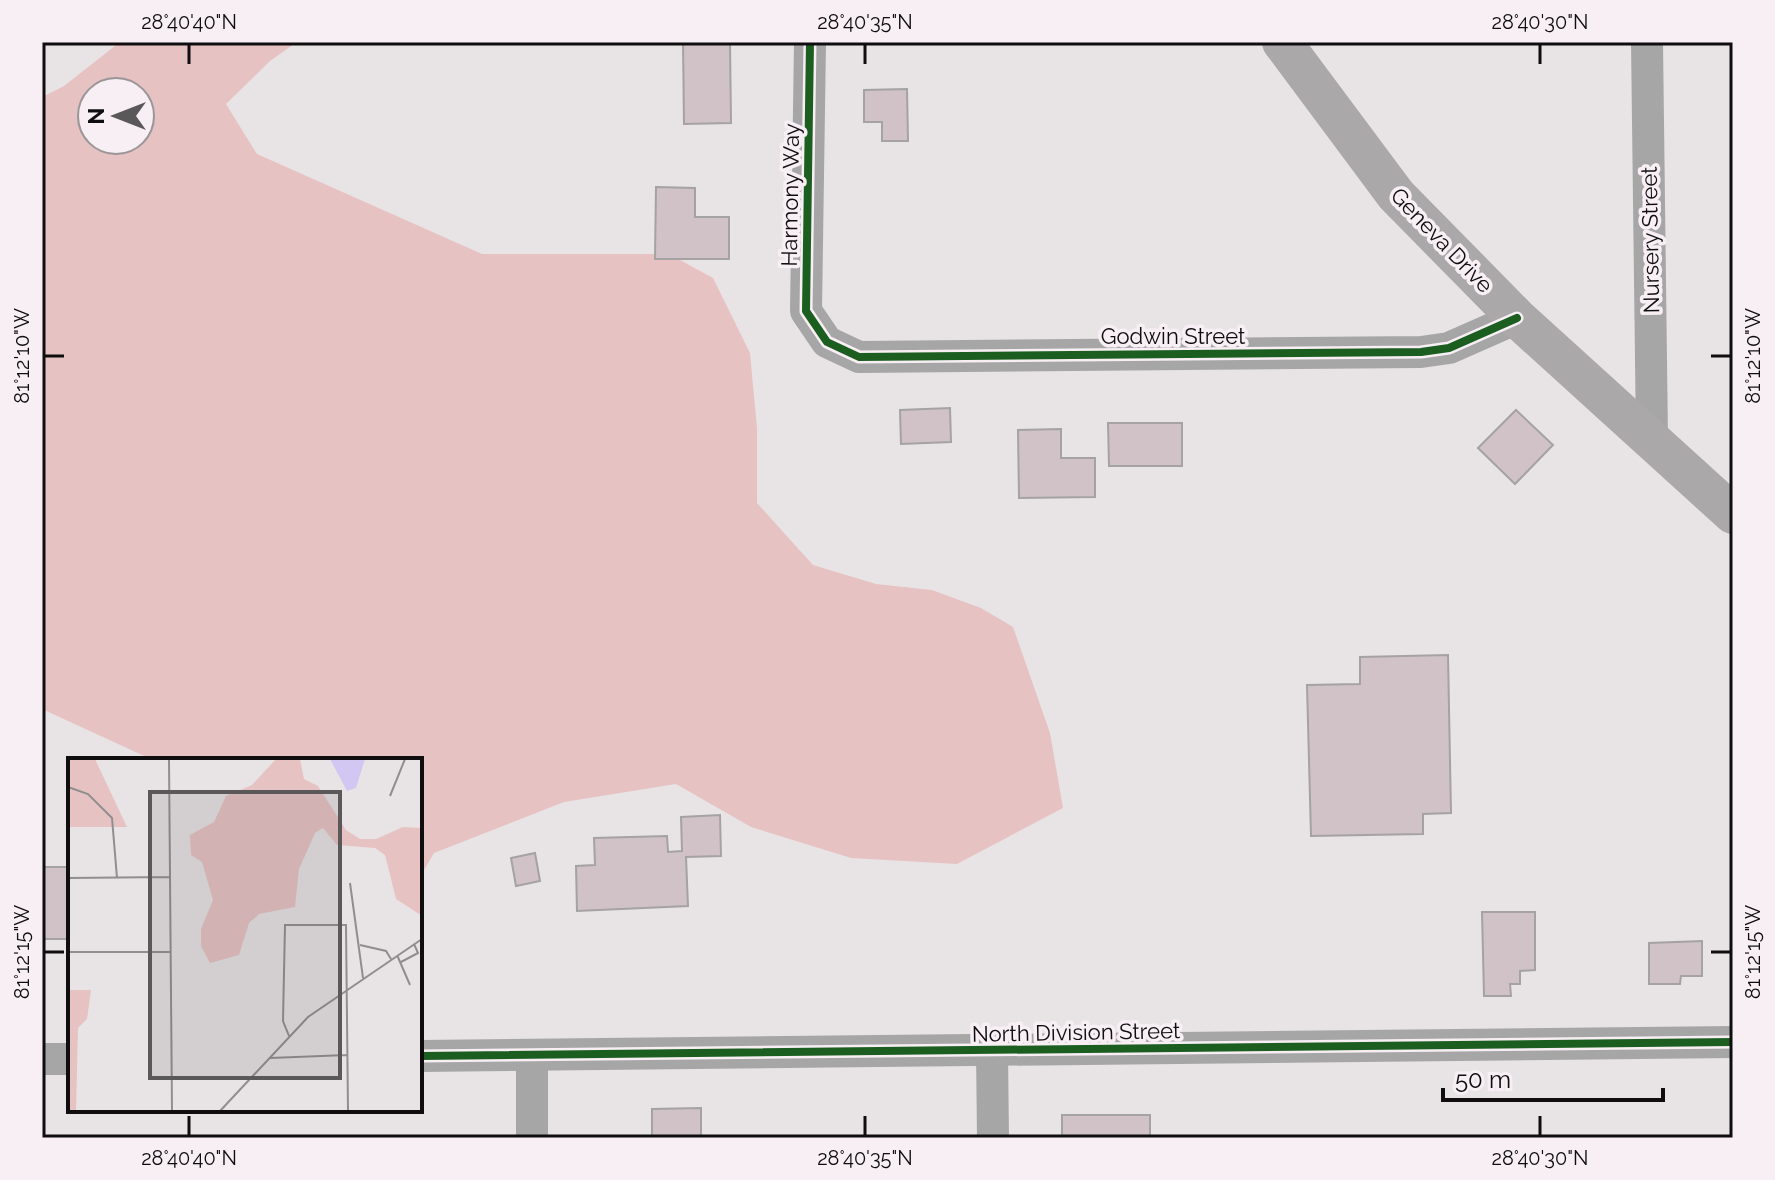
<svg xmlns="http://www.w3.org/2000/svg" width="1775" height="1180" viewBox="0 0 1775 1180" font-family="Raleway,sans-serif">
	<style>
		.green { fill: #e7c2c2; fill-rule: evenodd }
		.building { fill: #d1c2c7; stroke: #a5a2a3; stroke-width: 2 }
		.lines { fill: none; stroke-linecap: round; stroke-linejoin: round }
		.minor { stroke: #a7a6a7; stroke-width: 32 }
		.major { stroke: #aba8aa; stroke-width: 40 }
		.cycleway-casing { stroke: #f7eff4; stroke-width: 13 }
		.cycleway { stroke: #1b5e20; stroke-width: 8 }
		.ticks { fill: none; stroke: #0f0d0e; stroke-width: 3 }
		.labels { text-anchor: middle; stroke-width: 7; stroke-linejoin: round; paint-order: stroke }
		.street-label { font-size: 22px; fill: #0f0d0e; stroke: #f7eff4 }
		.inset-road { fill: none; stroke: #918e90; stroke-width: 2 }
		.view { fill: #5b585a; fill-opacity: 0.15; stroke: #5b585a; stroke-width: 4 }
		.inset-edge { fill: none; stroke: #0f0d0e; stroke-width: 4 }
		.neatline { fill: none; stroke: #0f0d0e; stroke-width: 3 }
		.ticks-label { font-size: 20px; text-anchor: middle; fill: #0f0d0e }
	</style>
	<rect width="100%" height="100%" fill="#e8e4e6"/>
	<path class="green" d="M120 42H297L270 61 226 104 257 154 482 254H669L713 278 750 353 757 428V503L813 565 876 584 932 590 981 608 1013 627 1050 733 1063 808 957 864 851 858 751 827 676 784 564 802 434 853 420 877V760H153L42 709V97L64 86ZM92 92H140V140H92Z"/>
	<g class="building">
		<path d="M683 42H730L731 123 684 124Z"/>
		<path d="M907 89 908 141H882V122H864V90Z"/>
		<path d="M656 187 695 188V217H729V259H655Z"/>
		<path d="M950 408 951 442 901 444 900 410Z"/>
		<path d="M1516 410 1553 445 1515 484 1478 448Z"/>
		<path d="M1108 423H1182V466H1109Z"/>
		<path d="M1061 429V458H1095V497L1019 498 1018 430Z"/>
		<path d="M1448 655 1451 813 1423 814V834L1311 836 1307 685 1360 684V657Z"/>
		<path d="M720 815 721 856 686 857 688 906 577 911 576 866 595 865 594 838 667 836 668 852 682 851 681 817Z"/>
		<path d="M535 853 540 881 516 886 511 858Z"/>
		<rect x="42" y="867" width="28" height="72"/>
		<path d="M1482 912H1535V970L1520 971V984H1510L1511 996H1484Z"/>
		<path d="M1702 941V976H1681L1680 984H1649V943Z"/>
		<path d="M701 1108V1138H652V1109Z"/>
		<rect x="1062" y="1115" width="88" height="23"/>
	</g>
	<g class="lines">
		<g class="minor">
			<path d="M810 42 806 311 827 342 859 357 1421 352 1449 348 1517 318"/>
			<path d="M1647 42 1652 439"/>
			<path d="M992 1051 993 1138"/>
			<path d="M532 1055V1138"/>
			<path d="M420 1056 1733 1042"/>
			<path d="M42 1059H70"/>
		</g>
		<path class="major" d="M1282 42 1396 195 1517 318 1733 514"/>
		<g class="cycleway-casing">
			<g id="cycleway">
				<path d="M810 42 806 311 827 342 859 357 1421 352 1449 348 1517 318"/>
				<path d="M420 1056 1733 1042"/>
			</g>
		</g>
		<use href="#cycleway" class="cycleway"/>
	</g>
	<path class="ticks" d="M189 44V64M865 44V64M1540 44V64M44 356H64M1711 356H1731M44 952H64M1711 952H1731M189 1116V1136M865 1116V1136M1540 1116V1136"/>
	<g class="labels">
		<g class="street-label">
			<text transform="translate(790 195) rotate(-89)" y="8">Harmony Way</text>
			<text transform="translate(1442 240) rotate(46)" y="8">Geneva Drive</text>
			<text transform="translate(1650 240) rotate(-91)" y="8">Nursery Street</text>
			<text x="1173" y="344">Godwin Street</text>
			<text transform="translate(1076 1032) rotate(-1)" y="8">North Division Street</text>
		</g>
	</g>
	<g transform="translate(68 758)">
		<rect width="354" height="354" fill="#e8e4e6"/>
		<path d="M0 1H27L59 69H0ZM208 1H232L236 21 250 28 278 72 292 81H308L335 69 354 70V158L328 141 317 97 307 90 269 87 255 70 247 75 231 111 227 149 191 156 181 165 171 197 142 205 133 188V171L145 142 134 104 123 97 122 77 146 64 158 38 184 27ZM0 232H23L19 261 10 270 8 353H0Z" fill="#e7c2c2"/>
		<path d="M262 1H297L288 30 279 33Z" fill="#d2c7f3"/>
		<path class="inset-road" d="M101 1 104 353M0 29 20 36 44 60 49 120M322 38 337 1M0 120 102 119M282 125 295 220M292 187 318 193 323 201M0 194H102M329 197 342 227M333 204 350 195 346 186M221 278 215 263 217 167H278L280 353M202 300 279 297M152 353 240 259 354 181"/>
		<path class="view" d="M82 34H272V320H82Z"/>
		<rect width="354" height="354" class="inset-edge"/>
	</g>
	<rect width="1775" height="1180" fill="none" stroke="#f7eff4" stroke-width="88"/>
	<g transform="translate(116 116) rotate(270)"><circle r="38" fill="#f7eff4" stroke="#9a9598" stroke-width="2"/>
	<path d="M0-6L14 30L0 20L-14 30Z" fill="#5b585a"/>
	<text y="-12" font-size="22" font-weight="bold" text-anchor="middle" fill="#0f0d0e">N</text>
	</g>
	<path d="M1443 1088v12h220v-12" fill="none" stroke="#0f0d0e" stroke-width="4"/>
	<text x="1455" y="1088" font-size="24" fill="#0f0d0e" stroke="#f7eff4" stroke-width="6" paint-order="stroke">50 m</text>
	<rect x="44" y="44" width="1687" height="1092" class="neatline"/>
	<g class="ticks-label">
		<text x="189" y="29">28°40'40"N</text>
		<text x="865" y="29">28°40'35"N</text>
		<text x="1540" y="29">28°40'30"N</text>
		<text transform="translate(1753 356) rotate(-90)" y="7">81°12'10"W</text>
		<text transform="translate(22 356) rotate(-90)" y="7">81°12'10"W</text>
		<text transform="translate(1753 952) rotate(-90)" y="7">81°12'15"W</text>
		<text transform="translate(22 952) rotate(-90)" y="7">81°12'15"W</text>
		<text x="189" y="1165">28°40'40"N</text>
		<text x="865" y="1165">28°40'35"N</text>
		<text x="1540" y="1165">28°40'30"N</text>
	</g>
</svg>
